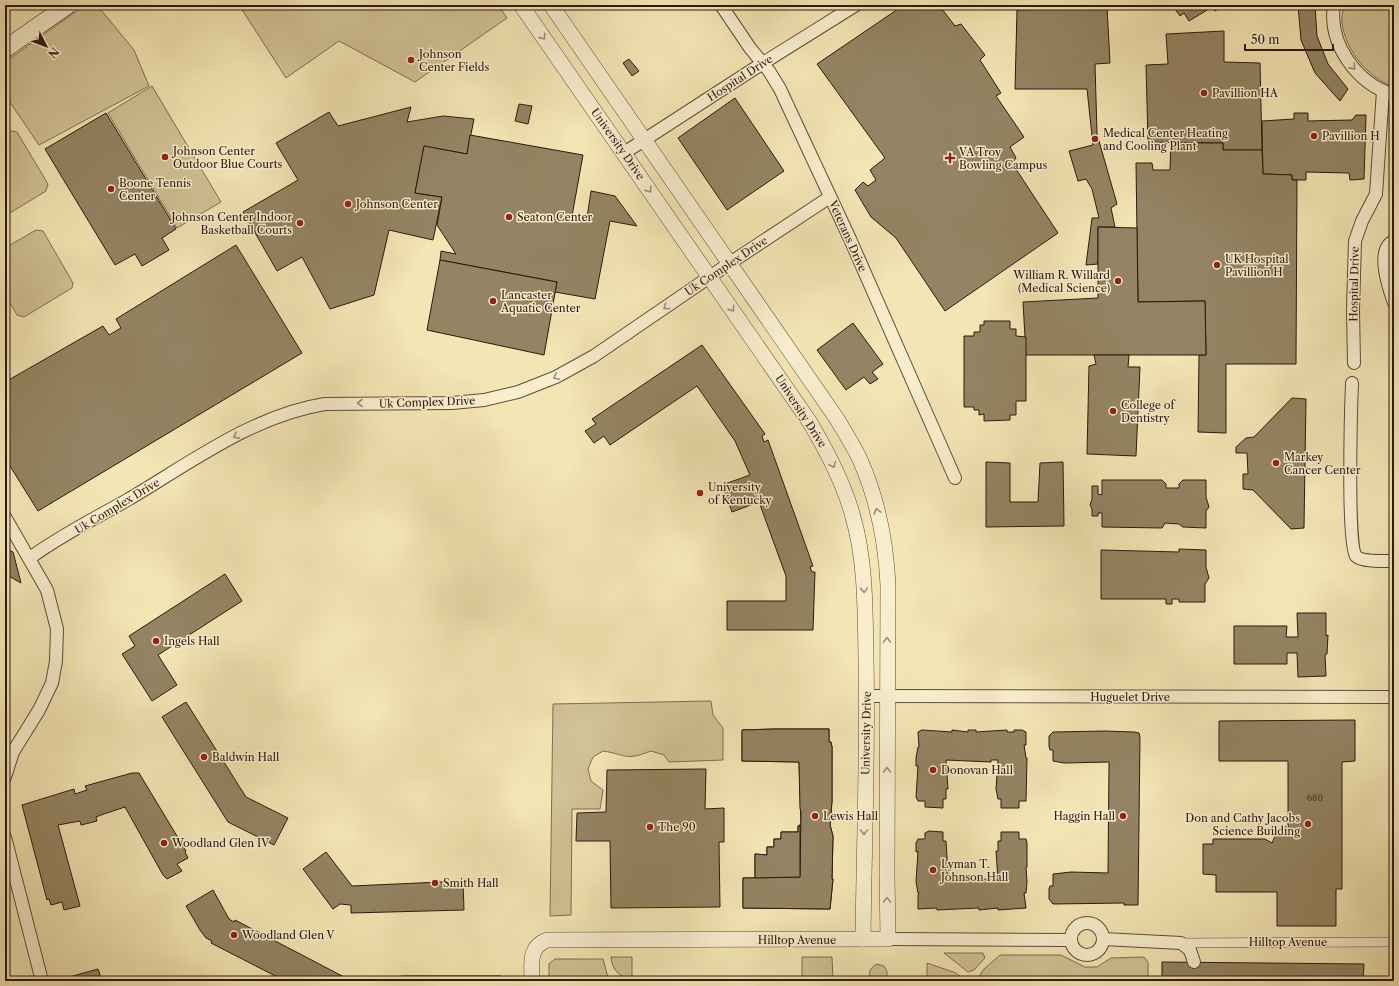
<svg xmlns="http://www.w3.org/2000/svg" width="1399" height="986" viewBox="0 0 1399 986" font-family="'Libre Caslon Text',serif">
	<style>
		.green { fill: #d2c297; stroke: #7f6e52 }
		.building { fill: #948463; stroke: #2c1a0c }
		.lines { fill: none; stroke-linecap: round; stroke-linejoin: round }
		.pedestrian-casing { stroke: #5e4d36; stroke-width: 10 }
		.minor-casing { stroke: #5e4d36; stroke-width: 14 }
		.tertiary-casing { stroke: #5e4d36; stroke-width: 16 }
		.secondary-casing { stroke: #2c1a0c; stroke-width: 18 }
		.pedestrian { stroke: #f8eece; stroke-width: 9 }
		.minor { stroke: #f8eece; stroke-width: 12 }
		.tertiary { stroke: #f8eece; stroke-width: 15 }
		.secondary { stroke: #f8eece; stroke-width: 17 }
		.oneway { stroke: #9c8f77 }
		.poi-dot { fill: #8f2418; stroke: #f8eece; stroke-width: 1.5 }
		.labels { text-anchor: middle; stroke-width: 3; stroke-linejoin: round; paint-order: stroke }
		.number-label { font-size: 9px; fill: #463422 }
		.poi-label { font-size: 11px; fill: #2c1a0c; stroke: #f8eece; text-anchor: start }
		.street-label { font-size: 11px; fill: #2c1a0c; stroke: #f8eece }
	</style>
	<rect width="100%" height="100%" fill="#f4e5b4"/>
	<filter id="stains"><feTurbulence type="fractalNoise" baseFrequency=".005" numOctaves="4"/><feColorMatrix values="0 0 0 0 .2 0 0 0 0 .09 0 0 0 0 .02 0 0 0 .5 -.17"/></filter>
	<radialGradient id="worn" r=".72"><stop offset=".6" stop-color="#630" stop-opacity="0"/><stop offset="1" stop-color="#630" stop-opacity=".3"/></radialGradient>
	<g class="green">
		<path d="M85 5H97L134 50 149 86 39 145 5 95V62Z"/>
		<path d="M239 5H498L507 18 415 82 339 41 286 78Z"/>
		<path d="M1344 5H1394V87C1367 77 1346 51 1342 23 1341 18 1343 11 1344 5Z"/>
		<path d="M152 86 221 202 177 228 108 113Z"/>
		<path d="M12 131 17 132 48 184 46 191 5 216V135Z"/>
		<path d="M36 230 43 231 73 283 72 288 24 317 17 315 5 294V248Z"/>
		<path d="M711 701 713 715 723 728V760L669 762 664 755 651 751C625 761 628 755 603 751L593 757 588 769 591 781 603 790 600 809H572L571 915 550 916 553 704Z"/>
		<path d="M944 953H983L985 958 974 970 968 972Z"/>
		<path d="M1000 955H1061L1085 967H1097L1111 958 1144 957 1148 962V981H980L978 978 984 969Z"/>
		<path d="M611 957H632V979C619 977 612 970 611 957Z"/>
		<path d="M802 957H832L833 981H802Z"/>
		<path d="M555 959H603L609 981H549V964Z"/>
		<path d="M927 963 956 973 961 977V981H927Z"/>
		<path d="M876 964 884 966 887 971V981H869L870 970Z"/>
	</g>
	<g class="building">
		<path d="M904 5H939L955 26 961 24 985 55 980 60 1001 93 996 96 1024 137 1010 147 1016 158 1012 163 1058 233 945 311 896 238 871 217 855 190 863 182 868 186 876 180 870 170 885 158 817 64Z"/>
		<path d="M1172 5H1225L1215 11 1212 7 1189 21 1184 13 1180 16Z"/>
		<path d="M1298 5H1315L1317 36 1328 64 1348 89 1340 101 1315 73 1301 40Z"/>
		<path d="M1107 7 1110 63 1095 64 1097 134 1117 204 1111 208 1115 227H1098V264L1086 265 1092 218H1099L1092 189 1086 179 1078 181 1069 151 1093 145 1087 89H1015L1017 10Z"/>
		<path d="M1224 31V62L1260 63 1262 150H1223V143L1148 142 1146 65 1168 64 1166 34Z"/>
		<path d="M629 59 639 71 632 76 623 63Z"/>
		<path d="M735 98 784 171 727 210 678 138Z"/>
		<path d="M519 104 532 106 528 124 515 121Z"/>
		<path d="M411 107 407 122 443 116 474 119 467 154 424 146 415 193 442 197 433 240 389 230 374 295 330 309 302 257 277 271 243 212 298 180 276 143 329 112 338 126Z"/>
		<path d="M106 113 176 229 162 238 169 250 142 266 135 254 115 265 45 149Z"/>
		<path d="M1294 113H1308V121L1352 120 1356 115H1366L1364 179 1350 180 1349 173 1306 172V180H1292V175L1263 174 1262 121 1294 119Z"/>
		<path d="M470 135 583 155 572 216 587 218 591 191 615 196 637 226 610 221 595 299 555 292 557 282 440 260 441 251 456 254 437 225 442 197 415 193 424 146 467 154Z"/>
		<path d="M1171 143H1223V150H1262L1263 174 1292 175V180H1297L1296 364H1226V433L1198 432 1199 355H1206L1205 301 1138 302 1136 163H1152L1153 170H1170Z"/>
		<path d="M1098 227 1137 228 1138 302 1205 301 1206 355H1026L1023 302 1098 298Z"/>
		<path d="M236 245 302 353 38 511 5 458V382L103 326 109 335 121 328 116 319Z"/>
		<path d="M440 260 557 282 544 355 427 330Z"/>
		<path d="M984 321H1010V329H1016V336L1026 337V401H1016V415H1010V420L984 421V414L979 415V410H974V407H964V336H974V332H980V325H984Z"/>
		<path d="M853 323 883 364 872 372 878 379 870 384 864 377 846 390 817 350Z"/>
		<path d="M702 345 765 434 762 436 764 442 768 440 813 566 810 567 812 572H815L813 630H727V601H786V576L759 502 732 512 722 485 750 475 735 441 697 386 610 445 604 436 594 443 585 431 596 424 592 419Z"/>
		<path d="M1094 355H1129L1128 367H1140L1136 456 1087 454 1089 366 1096 364Z"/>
		<path d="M1292 398 1306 399 1304 528 1291 529 1253 490 1243 489V474H1248L1247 453H1236V447L1246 438 1254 437Z"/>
		<path d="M986 462 1010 463V502H1038L1040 463 1063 462 1064 526 986 527Z"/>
		<path d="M1102 480H1162L1166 484V488H1179V484L1183 480H1206V497L1209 507 1206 511V528L1183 527 1179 524 1165 523 1162 528 1102 527V513H1098V516H1092V509L1090 505 1092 499V486H1098V494L1102 495Z"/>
		<path d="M5 548 13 552 21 583 5 574Z"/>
		<path d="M1179 549 1206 550V567L1209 578 1205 584V602H1179V599H1172V604H1166V599H1101V550L1179 552Z"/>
		<path d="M225 574 242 601 158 655 177 685 152 701 122 654 135 646 129 636Z"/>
		<path d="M1297 613H1326V636L1328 635 1327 654 1325 655 1326 676 1298 677 1297 653H1287V664H1234V626H1287L1286 637H1298Z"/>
		<path d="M186 702 246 797 288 818 274 845 228 822 162 717Z"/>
		<path d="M1355 720V761L1342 762V889H1336V926H1277V892H1216V875L1203 874V844H1213V839H1265L1272 843 1276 834H1288V761H1219V721Z"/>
		<path d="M774 729H829V742H831L832 747V801L830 825 833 836 832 879H833L830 909 743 908V878H755V854L767 855V847H774V839H781V832H798V826L801 824 799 762 742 761V730Z"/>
		<path d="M774 729H829V742H831L832 747V801L830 825 833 836 832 879H833L830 909 743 908V878L800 877 801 813 800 808 799 762 742 761V730Z"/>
		<path d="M922 730 952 732V730L968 732V730H976V732L1007 730V732H1014V730H1022L1026 732V745H1024L1026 758H1027L1026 801H1019V808H1001V799H998L996 789 998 760H991V762L946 760 948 789H946V799H943V808L925 807V801H918L916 797 918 766H916V758L918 747H919L918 732Z"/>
		<path d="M1105 731 1134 732 1139 733 1140 737 1138 905H1124V903L1053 904 1049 899V889L1050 886H1053V874L1071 872 1108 873 1109 765V762L1064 763 1053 761V750H1050L1049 746V736L1053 732Z"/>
		<path d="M706 769 705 809 724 808V842H719L720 907 611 908 610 841H576L577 813 606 812 607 770Z"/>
		<path d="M132 773H139L186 851 185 852 188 858 177 864 182 871 167 879 163 875 125 807 101 815 96 817 97 821 81 825 80 821 58 825 80 906 64 910 62 902 51 905 49 899 47 900 22 805 74 789 75 794 87 790 85 786Z"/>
		<path d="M798 826H800V877L755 878V854L767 855V847H774V839H781V832H798Z"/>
		<path d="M929 831 943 832V841H946L948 874H946V880L991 879V880H998L996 851H998V841H1001V832H1019V839H1026L1027 843V867H1026L1027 882 1026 893H1024L1026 908 998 910V908L979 910V908L937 910V908L918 909V895L919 893H918L916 882 918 851 916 852V843L918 839H925V833Z"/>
		<path d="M326 852 352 886 463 881 464 910 351 913V905L340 904 333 909 303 869Z"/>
		<path d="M213 890 229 919 234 922 235 920 346 978 345 981H285L211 943 212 941 206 938 200 930 186 906Z"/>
		<path d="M1162 962 1364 964 1363 981H1162Z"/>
		<path d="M98 969 102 981H71L69 977Z"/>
		<path d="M402 976H501V981H389V979Z"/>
	</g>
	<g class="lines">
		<g class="pedestrian-casing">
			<path id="pedestrian" d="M1181 943 1394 942"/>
		</g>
		<g class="minor-casing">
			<g id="minor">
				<path d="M721 5 750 48 769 71 780 89 850 239 955 478"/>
				<path d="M1334 5C1328 44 1357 84 1394 95"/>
				<path d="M624 153 763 63 856 5"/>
				<path d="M1394 241C1375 249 1389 289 1394 303"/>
				<path d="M1354 363 1353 310 1355 241 1362 221 1376 194 1383 91"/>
				<path d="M1352 383C1351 407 1347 545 1356 556 1361 562 1386 561 1394 561"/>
				<path d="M5 517 47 590 57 629 56 661 52 683 39 710 13 752 5 777"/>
				<path d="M30 558C61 535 96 518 129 499 190 463 254 415 325 404L452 403 484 400 518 392 556 377 594 356 730 263 830 197"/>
				<path d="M867 696 1394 697"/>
				<path d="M5 837 42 981"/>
				<circle cx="1087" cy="939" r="16"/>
				<path d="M888 939 1071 940"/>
				<path d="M1103 939 1181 943 1190 950 1194 962"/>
			</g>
		</g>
		<g class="tertiary-casing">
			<g id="tertiary">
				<path d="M521 5 809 421C827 451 844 483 853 517 866 562 865 611 866 658 868 752 864 845 863 939"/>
				<path d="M532 981C532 964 528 947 547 940L888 939 887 874 888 585C886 543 878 501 861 462 855 448 845 433 837 419L551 5"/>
			</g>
		</g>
		<g class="secondary-casing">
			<path id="secondary" d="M5 49 68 5"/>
		</g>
		<use href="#pedestrian" class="pedestrian"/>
		<use href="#minor" class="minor"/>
		<use href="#tertiary" class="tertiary"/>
		<use href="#secondary" class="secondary"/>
	</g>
	<defs><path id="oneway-chevron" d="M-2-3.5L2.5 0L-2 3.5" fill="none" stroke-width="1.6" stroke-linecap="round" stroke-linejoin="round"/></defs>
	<g class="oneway">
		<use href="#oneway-chevron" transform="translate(543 37) rotate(55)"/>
		<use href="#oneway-chevron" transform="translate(1353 67) rotate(48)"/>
		<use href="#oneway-chevron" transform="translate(649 190) rotate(56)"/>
		<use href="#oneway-chevron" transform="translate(666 307) rotate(146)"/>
		<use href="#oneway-chevron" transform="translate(732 309) rotate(55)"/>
		<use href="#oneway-chevron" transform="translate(556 377) rotate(155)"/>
		<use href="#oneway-chevron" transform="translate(360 403) rotate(180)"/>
		<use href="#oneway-chevron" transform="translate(236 436) rotate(152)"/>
		<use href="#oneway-chevron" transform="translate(833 465) rotate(65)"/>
		<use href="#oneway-chevron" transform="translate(877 511) rotate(-105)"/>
		<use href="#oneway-chevron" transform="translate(864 590) rotate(88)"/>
		<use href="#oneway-chevron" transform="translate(887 640) rotate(-89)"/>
		<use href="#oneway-chevron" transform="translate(887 770) rotate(-90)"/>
		<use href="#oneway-chevron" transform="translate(864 832) rotate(90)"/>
		<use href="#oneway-chevron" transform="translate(887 900) rotate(-91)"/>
	</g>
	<g class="poi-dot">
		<circle cx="411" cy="60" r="4"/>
		<circle cx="1204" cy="93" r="4"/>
		<circle cx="1314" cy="136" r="4"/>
		<circle cx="1095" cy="139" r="4"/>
		<circle cx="165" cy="157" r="4"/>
		<path d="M948 152h4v4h4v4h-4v4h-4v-4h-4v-4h4z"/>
		<circle cx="111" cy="189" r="4"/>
		<circle cx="348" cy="204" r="4"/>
		<circle cx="509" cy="217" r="4"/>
		<circle cx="300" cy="223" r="4"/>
		<circle cx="1217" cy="265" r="4"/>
		<circle cx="1118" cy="281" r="4"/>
		<circle cx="493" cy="301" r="4"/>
		<circle cx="1113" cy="411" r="4"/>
		<circle cx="1276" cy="463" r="4"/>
		<circle cx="700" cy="493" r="4"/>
		<circle cx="156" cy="641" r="4"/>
		<circle cx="204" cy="757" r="4"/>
		<circle cx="933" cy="770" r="4"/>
		<circle cx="815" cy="816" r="4"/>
		<circle cx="1123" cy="816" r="4"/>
		<circle cx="1308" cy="824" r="4"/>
		<circle cx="650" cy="827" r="4"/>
		<circle cx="164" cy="843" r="4"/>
		<circle cx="933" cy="870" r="4"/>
		<circle cx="435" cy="883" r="4"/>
		<circle cx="234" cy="935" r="4"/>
	</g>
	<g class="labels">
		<g class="number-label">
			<text x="1315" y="801">680</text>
		</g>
		<g class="poi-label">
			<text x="419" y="58">Johnson<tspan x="419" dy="13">Center Fields</tspan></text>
			<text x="1212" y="97">Pavillion HA</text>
			<text x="1103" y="137">Medical Center Heating<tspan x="1103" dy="13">and Cooling Plant</tspan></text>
			<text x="1322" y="140">Pavillion H</text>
			<text x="173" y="155">Johnson Center<tspan x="173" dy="13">Outdoor Blue Courts</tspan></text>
			<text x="959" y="156">VA Troy<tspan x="959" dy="13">Bowling Campus</tspan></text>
			<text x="119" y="187">Boone Tennis<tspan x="119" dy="13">Center</tspan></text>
			<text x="356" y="208">Johnson Center</text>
			<text x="292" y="221" text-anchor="end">Johnson Center Indoor<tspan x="292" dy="13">Basketball Courts</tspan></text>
			<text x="517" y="221">Seaton Center</text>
			<text x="1225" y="263">UK Hospital<tspan x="1225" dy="13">Pavillion H</tspan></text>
			<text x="1110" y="279" text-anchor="end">William R. Willard<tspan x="1110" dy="13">(Medical Science)</tspan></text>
			<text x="501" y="299">Lancaster<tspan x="501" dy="13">Aquatic Center</tspan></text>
			<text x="1121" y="409">College of<tspan x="1121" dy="13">Dentistry</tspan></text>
			<text x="1284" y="461">Markey<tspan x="1284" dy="13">Cancer Center</tspan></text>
			<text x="708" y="491">University<tspan x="708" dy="13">of Kentucky</tspan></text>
			<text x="164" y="645">Ingels Hall</text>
			<text x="212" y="761">Baldwin Hall</text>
			<text x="941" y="774">Donovan Hall</text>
			<text x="823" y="820">Lewis Hall</text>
			<text x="1115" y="820" text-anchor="end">Haggin Hall</text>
			<text x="1300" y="822" text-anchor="end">Don and Cathy Jacobs<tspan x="1300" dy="13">Science Building</tspan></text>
			<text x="658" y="831">The 90</text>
			<text x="172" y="847">Woodland Glen IV</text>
			<text x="941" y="868">Lyman T.<tspan x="941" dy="13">Johnson Hall</tspan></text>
			<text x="443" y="887">Smith Hall</text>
			<text x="242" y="939">Woodland Glen V</text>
		</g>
		<g class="street-label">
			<text transform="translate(740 78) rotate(-33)" y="4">Hospital Drive</text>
			<text transform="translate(618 144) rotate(55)" y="4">University Drive</text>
			<text transform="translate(848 236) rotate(66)" y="4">Veterans Drive</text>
			<text transform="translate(726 266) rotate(-34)" y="4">Uk Complex Drive</text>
			<text transform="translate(1354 284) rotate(-89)" y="4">Hospital Drive</text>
			<text transform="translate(427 402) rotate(-2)" y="4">Uk Complex Drive</text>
			<text transform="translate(801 411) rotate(57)" y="4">University Drive</text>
			<text transform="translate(117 506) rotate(-31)" y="4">Uk Complex Drive</text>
			<text x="1130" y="701">Huguelet Drive</text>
			<text transform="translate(866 733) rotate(-89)" y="4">University Drive</text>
			<text x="797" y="944">Hilltop Avenue</text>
			<text x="1288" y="946">Hilltop Avenue</text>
		</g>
	</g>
	<rect width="1399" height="986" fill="none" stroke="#f4e5b4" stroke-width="20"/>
	<rect x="6" y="6" width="1387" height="974" fill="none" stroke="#2c1a0c" stroke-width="2"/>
	<rect x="10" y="10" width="1379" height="966" fill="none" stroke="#2c1a0c"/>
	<g transform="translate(46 46) rotate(132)" stroke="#f8eece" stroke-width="3" paint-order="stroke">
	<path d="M0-3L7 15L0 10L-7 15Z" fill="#2c1a0c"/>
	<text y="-6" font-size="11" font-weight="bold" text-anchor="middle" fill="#2c1a0c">N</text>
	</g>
	<path d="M1245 44v6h88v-6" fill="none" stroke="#2c1a0c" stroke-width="2"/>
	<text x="1251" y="44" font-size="12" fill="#2c1a0c" stroke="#f8eece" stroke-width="3" paint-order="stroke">50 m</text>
	<rect width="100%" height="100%" filter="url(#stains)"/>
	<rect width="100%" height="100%" fill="url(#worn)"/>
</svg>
